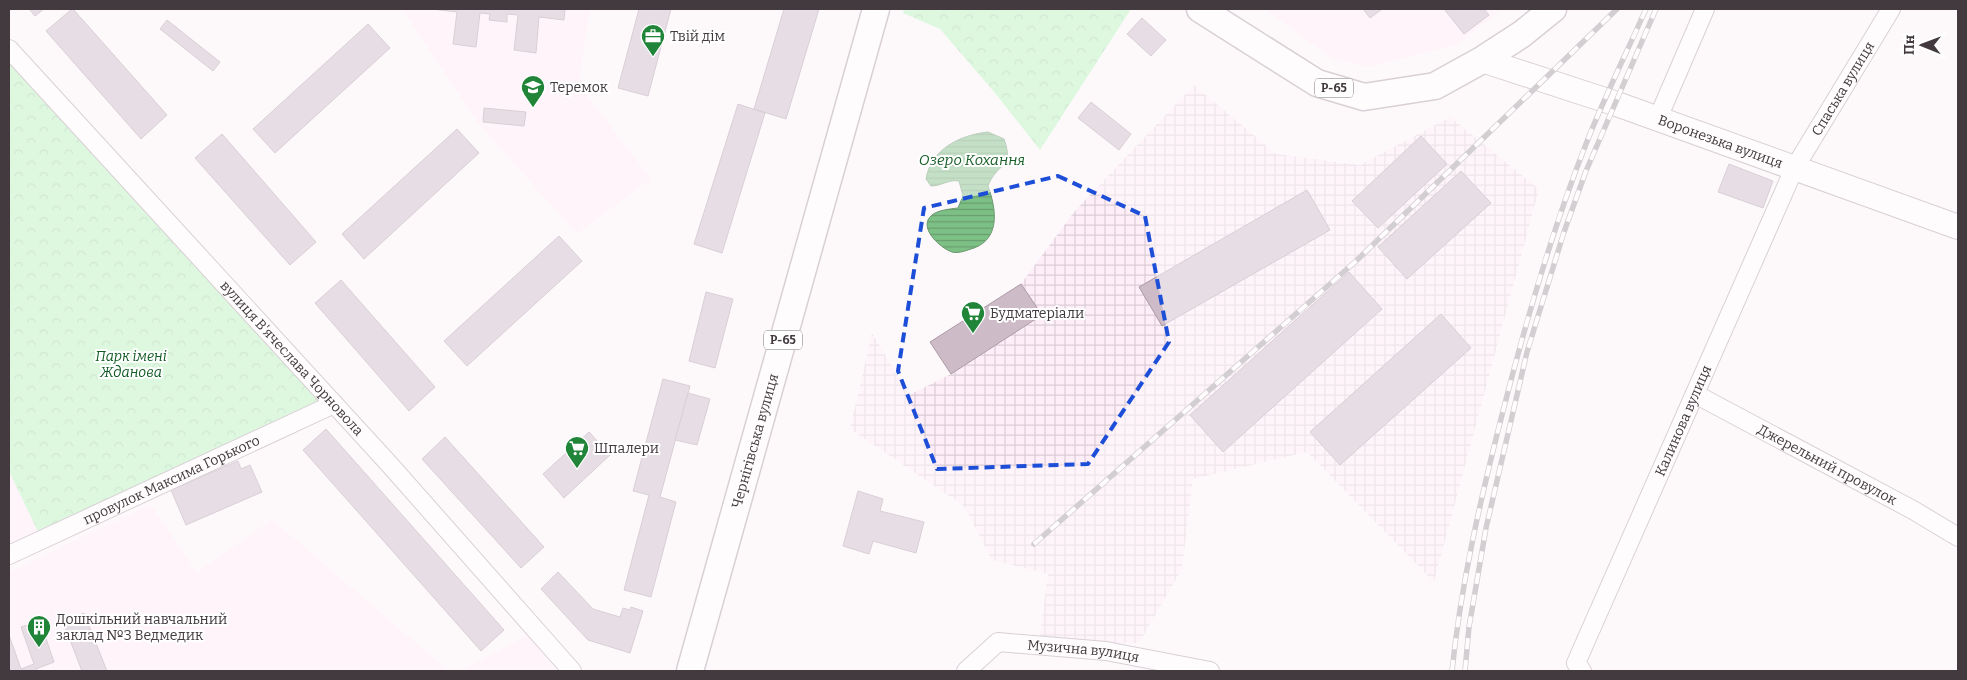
<svg xmlns="http://www.w3.org/2000/svg" width="1967" height="680" viewBox="0 0 1967 680" font-family="Bitter,serif">
	<style>
		.built { fill: #feeef8 }
		.industrial { fill: url(#industrial-grid) }
		.forest { fill: url(#forest-crowns) }
		.water { fill: url(#water-rules); stroke: #6b9870 }
		.building { fill: #cdbbc7; stroke: #ac9aa6 }
		.lines { fill: none; stroke-linecap: round; stroke-linejoin: round }
		.minor-casing { stroke: #ae9ca8; stroke-width: 20 }
		.secondary-casing { stroke: #ae9ca8; stroke-width: 26 }
		.primary-casing { stroke: #ae9ca8; stroke-width: 29 }
		.minor { stroke: #fff; stroke-width: 18 }
		.secondary { stroke: #fff; stroke-width: 24 }
		.primary { stroke: #fff; stroke-width: 26 }
		.rail-casing { stroke: #a09a9e; stroke-width: 5.5 }
		.rail { stroke: #fff; stroke-width: 4; stroke-dasharray: 11; stroke-linecap: butt }
		.marked { fill: none; stroke: #1d4ed8; stroke-width: 4; stroke-dasharray: 10 6; stroke-linejoin: round }
		.labels { text-anchor: middle; stroke-width: 4; stroke-linejoin: round; paint-order: stroke }
		.shield { fill: #fff; stroke: #7b7579; stroke-width: 1 }
		.shield-label { font-size: 12px; font-weight: bold; fill: #423a3f }
		.poi-label { font-size: 14px; fill: #423a3f; stroke: #fff; text-anchor: start }
		.street-label { font-size: 14px; fill: #423a3f; stroke: #fff }
		.park-label { font-size: 14px; font-style: italic; fill: #125b24; stroke: #fff }
		.water-label { font-size: 15px; font-style: italic; fill: #1b612a; stroke: #fff }
	</style>
	<defs>
		<pattern id="industrial-grid" width="8" height="8" patternUnits="userSpaceOnUse" patternTransform="scale(1.25)"><rect width="8" height="8" fill="#feeef8"/><path d="M0 4h8M4 0v8" fill="none" stroke="#dbcdd6"/></pattern>
		<pattern id="forest-crowns" width="20" height="18" patternUnits="userSpaceOnUse" patternTransform="scale(1.25)"><rect width="20" height="18" fill="#b5f5bc"/><path d="M2 6a3 3 0 1 1 6 0M12 15a3 3 0 1 1 6 0" fill="none" stroke="#9dd3a3"/></pattern>
		<pattern id="water-rules" width="6" height="5" patternUnits="userSpaceOnUse" patternTransform="scale(1.25)"><rect width="6" height="5" fill="#7dc085"/><path d="M0 2.5h6" fill="none" stroke="#689d6e"/></pattern>
	</defs>
	<rect width="100%" height="100%" fill="#fdf9fb"/>
	<g class="built">
		<path d="M405 9H590L580 76 584 91 651 179 577 234 480 126 404 12Z"/>
		<path d="M1265 9H1502L1457 45 1369 67 1332 59Z"/>
		<path d="M9 471 42 540 9 555Z"/>
		<path d="M151 504 197 572 272 519 449 671H9V572Z"/>
		<path d="M527 635 557 671H461Z"/>
	</g>
	<path class="industrial" d="M1194 85 1276 154 1360 165 1450 117 1539 189 1434 582 1307 452 1193 479 1182 569 1139 643 1039 642 1048 574 992 560 964 506 850 429 872 333 909 395 951 374 1041 316 1021 284 1074 212Z"/>
	<g class="forest">
		<path d="M904 9H1131L1040 150 995 93 940 29 903 13Z"/>
		<path d="M9 48 334 404 42 540 9 471Z"/>
	</g>
	<path class="water" d="M988 132 1004 139C1015 169 997 162 988 186 996 208 1001 238 974 248 967 250 959 254 952 252 940 248 917 227 932 215 938 210 950 209 958 208L963 196 959 181C948 179 942 186 931 186L926 179C931 149 960 135 988 132Z"/>
	<g class="building">
		<path d="M29 9H44L35 16Z"/>
		<path d="M72 9H73L167 115 141 139 46 31Z"/>
		<path d="M432 9H565L564 20 539 17 536 53 514 50 518 15 507 14V22L489 20 490 14 480 13 476 47 453 44 457 12Z"/>
		<path d="M639 9H671L648 96 618 88Z"/>
		<path d="M784 9H819L786 119 754 109Z"/>
		<path d="M1363 9H1382L1370 18Z"/>
		<path d="M1444 9H1484L1489 15 1464 34Z"/>
		<path d="M1142 18 1166 40 1151 56 1127 34Z"/>
		<path d="M167 20 220 62 213 71 160 29Z"/>
		<path d="M368 24 390 48 275 153 253 129Z"/>
		<path d="M1091 102 1131 134 1119 150 1078 118Z"/>
		<path d="M738 104 765 113 722 253 694 244Z"/>
		<path d="M484 108 526 112 524 126 483 122Z"/>
		<path d="M457 129 479 153 364 259 342 234Z"/>
		<path d="M222 134 316 242 290 265 195 158Z"/>
		<path d="M1421 136 1447 164 1378 228 1352 201Z"/>
		<path d="M1729 164 1773 181 1763 208 1718 192Z"/>
		<path d="M1461 171 1491 203 1407 279 1378 247Z"/>
		<path d="M1307 190 1330 230 1162 326 1139 287Z"/>
		<path d="M559 236 582 261 467 366 444 341Z"/>
		<path d="M1349 272 1382 309 1223 452 1190 415Z"/>
		<path d="M341 280 435 387 409 411 315 303Z"/>
		<path d="M1021 284 1042 315 951 374 930 342Z"/>
		<path d="M706 292 733 299 715 368 689 361Z"/>
		<path d="M1441 314 1471 348 1340 465 1310 432Z"/>
		<path d="M663 379 690 386 660 497 676 502 651 597 624 590 649 495 633 491Z"/>
		<path d="M688 393 710 399 697 445 675 440Z"/>
		<path d="M326 429 504 630 481 651 303 450Z"/>
		<path d="M589 432 610 455 564 498 543 474Z"/>
		<path d="M445 437 544 547 521 568 422 459Z"/>
		<path d="M238 461 241 469 250 465 262 492 186 525 171 490Z"/>
		<path d="M858 491 883 499 880 511 924 522 916 553 873 541 869 554 843 546Z"/>
		<path d="M558 572 593 609 620 617 623 608 630 610 631 607 643 611 630 653 588 640 541 589Z"/>
		<path d="M84 613 107 671H82L63 622Z"/>
		<path d="M40 621 54 662 36 669 37 671H9V635L21 669 34 664 21 627Z"/>
	</g>
	<g class="lines">
		<g class="minor-casing">
			<g id="minor">
				<path id="s1" d="M9 49 390 465 572 671"/>
				<path d="M1658 118 1705 9"/>
				<path id="s2" d="M1695 394 1913 510 1958 537"/>
				<path id="s3" d="M9 555 334 404"/>
				<path id="s4" d="M966 671 998 642 1106 651 1210 671"/>
				<path id="s5" d="M1582 671 1576 663 1794 169 1891 9"/>
			</g>
		</g>
		<g class="secondary-casing">
			<g id="secondary">
				<path id="s6" d="M1482 60 1614 103 1958 227"/>
			</g>
		</g>
		<g class="primary-casing">
			<g id="primary">
				<path d="M1200 9 1317 83 1364 97 1435 86 1482 60 1522 34 1553 9"/>
				<path id="s7" d="M690 671 876 9"/>
			</g>
		</g>
		<use href="#minor" class="minor"/>
		<use href="#secondary" class="secondary"/>
		<use href="#primary" class="primary"/>
		<g class="rail-casing">
			<g id="rail">
				<path d="M1034 544 1355 262 1617 9"/>
				<path d="M1452 671C1461 583 1481 497 1503 411 1526 321 1552 230 1586 144 1604 98 1626 54 1646 9"/>
				<path d="M1465 671 1469 627 1486 528 1527 352 1564 232 1586 171 1656 9"/>
			</g>
		</g>
		<use href="#rail" class="rail"/>
	</g>
	<path d="M0 0H1967V680H0ZM1058 176 1145 216 1169 342 1088 464 937 469 898 371 924 208Z" fill="#fdf9fb" fill-opacity=".55" fill-rule="evenodd"/>
	<path class="marked" d="M1058 176 1145 216 1169 342 1088 464 937 469 898 371 924 208Z"/>
	<defs>
		<g id="office-pin" transform="scale(1.25)"><path d="M0 17L-7.5 6A9.5 9.5 0 1 1 7.5 6Z" fill="#208539" stroke="#fff"/><path d="M-6-3h4V-5.5h4V-3h4V5H-6ZM-1-4.5V-3h2v-1.5ZM-6 0V1H6V0Z" fill="#fff"/></g>
		<g id="school-pin" transform="scale(1.25)"><path d="M0 17L-7.5 6A9.5 9.5 0 1 1 7.5 6Z" fill="#208539" stroke="#fff"/><path d="M0-5L7-2L0 1L-7-2ZM-4 1L0 2.5L4 1V4Q0 6-4 4Z" fill="#fff"/></g>
		<g id="supermarket-pin" transform="scale(1.25)"><path d="M0 17L-7.5 6A9.5 9.5 0 1 1 7.5 6Z" fill="#208539" stroke="#fff"/><path d="M-6-5.5h2.5l.6 2H6L4.5 2H-2.5L-4.4-4H-6ZM-1.5 3.2a1.3 1.3 0 1 0 .1 0ZM3 3.2a1.3 1.3 0 1 0 .1 0Z" fill="#fff"/></g>
		<g id="building-pin" transform="scale(1.25)"><path d="M0 17L-7.5 6A9.5 9.5 0 1 1 7.5 6Z" fill="#208539" stroke="#fff"/><path d="M-4-6H4V6H1V3H-1V6H-4ZM-2.5-4.3h1.7v1.8h-1.7ZM.8-4.3h1.7v1.8H.8ZM-2.5-1h1.7V.8h-1.7ZM.8-1h1.7V.8H.8Z" fill="#fff"/></g>
	</defs>
	<g fill-rule="evenodd">
		<use href="#office-pin" x="653" y="36"/>
		<use href="#school-pin" x="533" y="87"/>
		<use href="#supermarket-pin" x="973" y="313"/>
		<use href="#supermarket-pin" x="577" y="448"/>
		<use href="#building-pin" x="39" y="627"/>
	</g>
	<g class="labels">
		<g class="shield">
			<rect x="1315" y="78.5" width="38" height="19" rx="4"/>
			<rect x="764" y="330.5" width="38" height="19" rx="4"/>
		</g>
		<g class="shield-label">
			<text x="1334" y="92">Р-65</text>
			<text x="783" y="344">Р-65</text>
		</g>
		<g class="poi-label">
			<text x="670" y="41">Твій дім</text>
			<text x="550" y="92">Теремок</text>
			<text x="990" y="318">Будматеріали</text>
			<text x="594" y="453">Шпалери</text>
			<text x="56" y="624">Дошкільний навчальний<tspan x="56" dy="16">заклад №3 Ведмедик</tspan></text>
		</g>
		<g class="street-label">
			<text dy="5" stroke="none"><textPath href="#s5" startOffset="644">Спаська вулиця</textPath></text>
			<text dy="5" stroke="none"><textPath href="#s6" startOffset="252">Воронезька вулиця</textPath></text>
			<text dy="5" stroke="none"><textPath href="#s1" startOffset="419">вулиця В'ячеслава Чорновола</textPath></text>
			<text dy="5" stroke="none"><textPath href="#s5" startOffset="275">Калинова вулиця</textPath></text>
			<text dy="5" stroke="none"><textPath href="#s7" startOffset="239">Чернігівська вулиця</textPath></text>
			<text dy="5" stroke="none"><textPath href="#s2" startOffset="150">Джерельний провулок</textPath></text>
			<text dy="5" stroke="none"><textPath href="#s3" startOffset="179">провулок Максима Горького</textPath></text>
			<text dy="5" stroke="none"><textPath href="#s4" startOffset="129">Музична вулиця</textPath></text>
		</g>
		<g class="park-label">
			<text x="131" y="361">Парк імені<tspan x="131" dy="16">Жданова</tspan></text>
		</g>
		<g class="water-label">
			<text x="972" y="165">Озеро Кохання</text>
		</g>
	</g>
	<rect width="1967" height="680" fill="none" stroke="#423a3f" stroke-width="20"/>
	<g transform="translate(1922 45) rotate(271)" stroke="#ffffff" stroke-width="4" paint-order="stroke">
	<path d="M0-4L9 19L0 12L-9 19Z" fill="#423a3f"/>
	<text y="-8" font-size="14" font-weight="bold" text-anchor="middle" fill="#423a3f">Пн</text>
	</g>
</svg>
